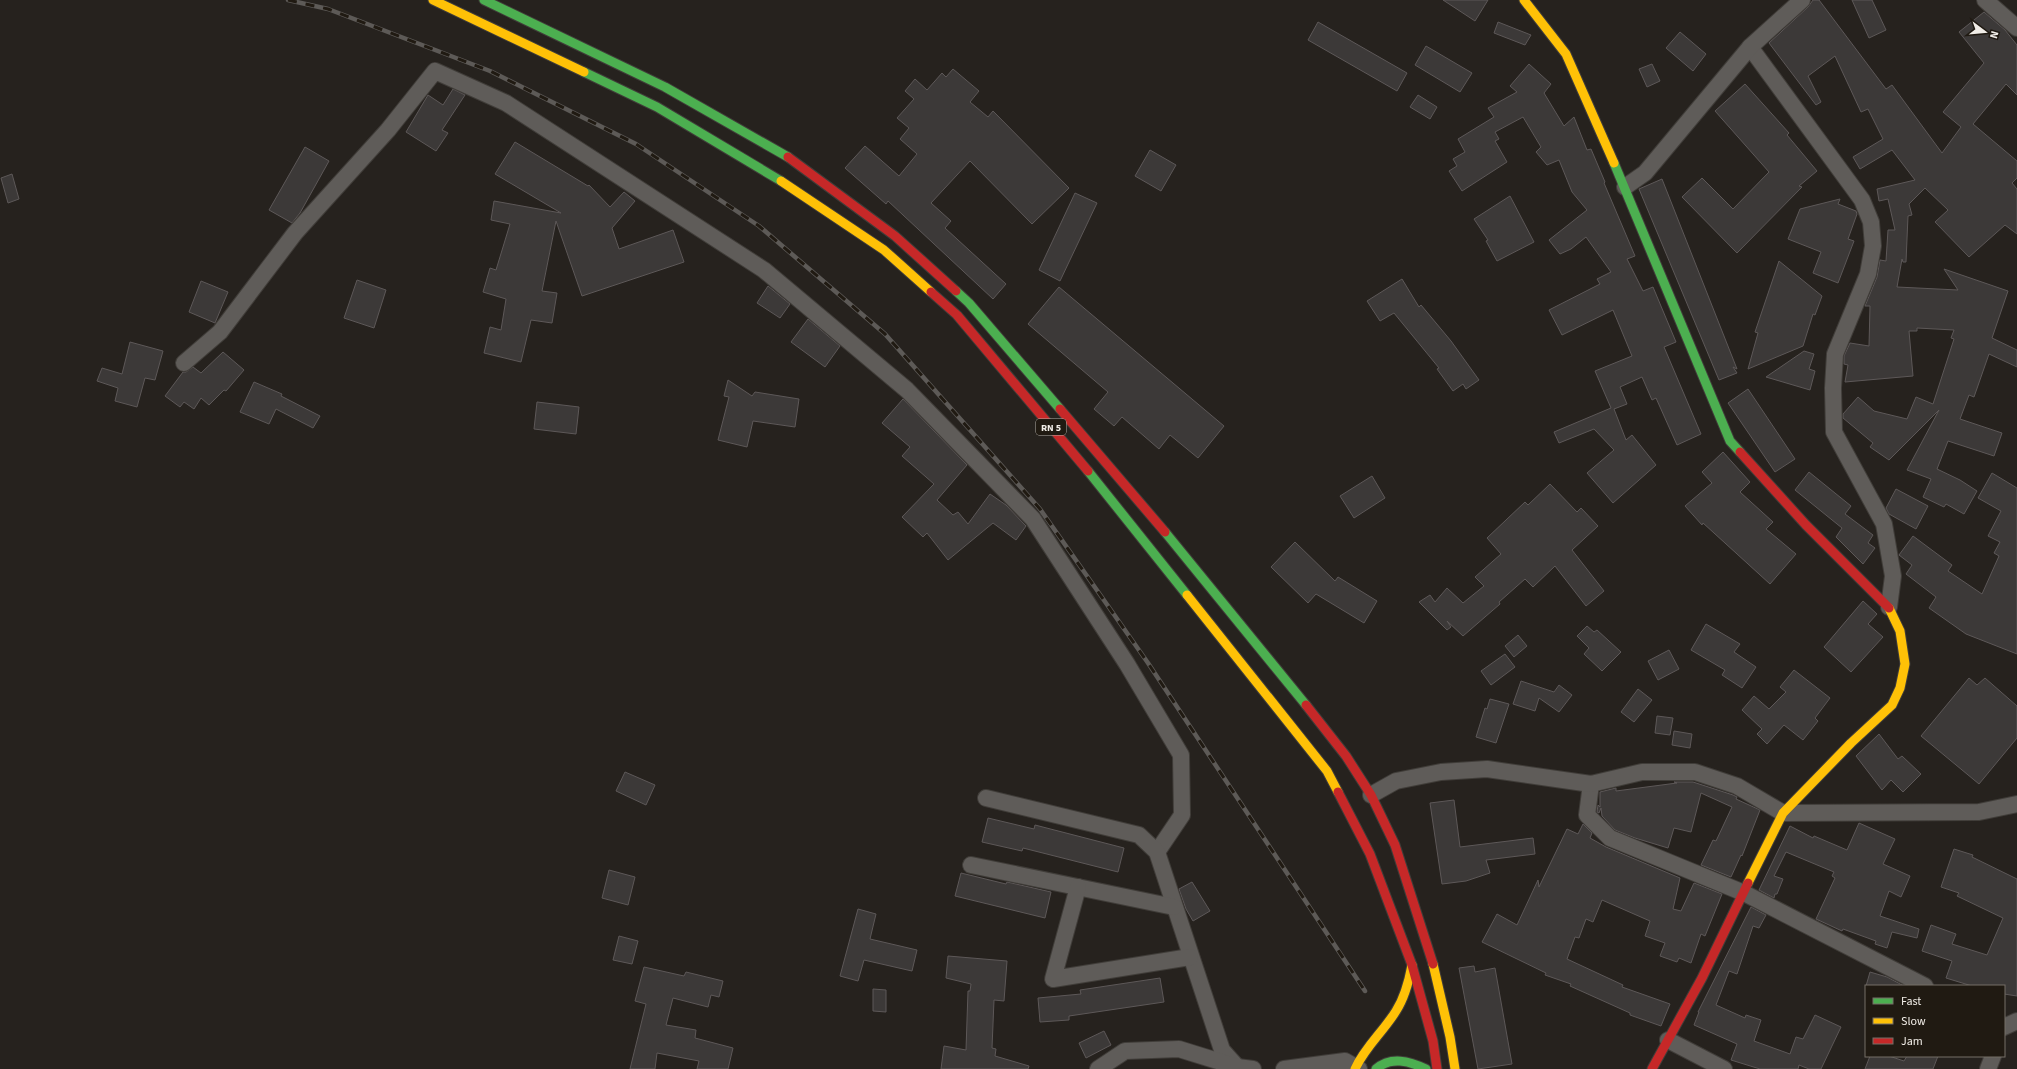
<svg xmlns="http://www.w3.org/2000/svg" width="2017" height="1069" viewBox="0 0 2017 1069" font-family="'Source Sans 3',sans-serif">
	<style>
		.building { fill: #3c3938; stroke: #5d5858 }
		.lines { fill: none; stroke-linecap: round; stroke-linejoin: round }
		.street-casing { stroke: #403d39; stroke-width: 18 }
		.fast-casing { stroke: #403d39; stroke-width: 11 }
		.slow-casing { stroke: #403d39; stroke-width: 11 }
		.jam-casing { stroke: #403d39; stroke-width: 11 }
		.street { stroke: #5f5c59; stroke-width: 16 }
		.fast { stroke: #4caf50; stroke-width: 9 }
		.slow { stroke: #ffc107; stroke-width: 9 }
		.jam { stroke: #c62828; stroke-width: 9 }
		.rail-casing { stroke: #5d5a57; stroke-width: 4.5 }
		.rail { stroke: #201a12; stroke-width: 3; stroke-dasharray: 9; stroke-linecap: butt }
		.labels { text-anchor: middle; stroke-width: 4; stroke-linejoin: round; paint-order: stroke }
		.shield { fill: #201a12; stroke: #b2aea7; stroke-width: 1 }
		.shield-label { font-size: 10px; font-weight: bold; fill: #f1ede7 }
	</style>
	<rect width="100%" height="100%" fill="#26221e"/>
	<g class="building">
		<path d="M1443 0H1488L1475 21Z"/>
		<path d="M1813 0H1819L1886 89 1892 85 1942 153 1961 127 1943 112 1984 63 1959 32 1984 12 2005 30 2017 45V95L2006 84 1973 124 2017 161V178L2012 183 2017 189V234L2005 225 1969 257 1935 222 1948 210 1925 188 1909 204 1912 215 1908 216 1906 262H1903L1902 259 1897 287 1958 290 1944 269 2008 291 1992 338 2017 350V367L1989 354 1974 397 1969 395 1960 419 2002 433 1994 456 1948 441 1937 469 1960 480 1977 491 1964 514 1946 504 1944 507 1923 497 1931 479 1907 470 1939 410 1889 460 1870 447 1873 443 1843 418V414L1858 397 1874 411 1907 419 1916 397 1933 404 1954 339 1951 338 1954 330 1917 328V331H1909L1913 376 1845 382 1848 365 1844 364V356L1850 343 1869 346 1870 306H1865L1877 277 1880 260 1886 261 1888 230H1895L1888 199 1879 201 1877 189 1915 180 1892 150 1860 169 1853 157 1883 139 1868 109 1861 112 1835 56 1808 76 1821 102 1816 105 1769 43 1808 7Z"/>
		<path d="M1852 0H1872L1886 30 1869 38Z"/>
		<path d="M1318 22 1407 73 1397 91 1308 40Z"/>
		<path d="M1498 22 1531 35 1525 45 1494 33Z"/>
		<path d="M1680 32 1706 54 1693 71 1666 48Z"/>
		<path d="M1426 46 1472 73 1460 92 1415 65Z"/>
		<path d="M1529 64 1551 84 1544 93 1564 126 1574 117 1587 150 1591 149 1605 182 1604 183 1635 256 1627 259 1643 291 1653 287 1676 342 1664 347 1701 434 1677 445 1656 398 1652 400 1642 377 1620 387 1627 404 1614 409 1626 440 1632 435 1656 465 1613 503 1587 473 1614 450 1594 429 1559 443 1554 432 1611 408 1595 371 1632 356 1613 310 1562 335 1549 310 1600 284 1597 279 1611 272 1586 237 1571 249 1560 254 1549 240 1587 210 1572 192 1559 160 1547 165 1536 152 1541 147 1523 117 1495 132 1499 139 1495 141 1507 162 1462 191 1449 171 1457 166 1453 159 1465 152 1458 139 1494 117 1488 108 1517 92 1510 86Z"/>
		<path d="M1652 64 1660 81 1647 87 1639 69Z"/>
		<path d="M953 69 979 91 970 102 988 117 993 111 1069 188 1032 224 970 161 931 203 951 221 945 228 1006 284 993 299 888 201 886 204 845 168 865 146 899 176 917 154 900 139 909 128 897 118 914 99 905 91 915 79 927 90 942 73 946 77Z"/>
		<path d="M1745 84 1789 133 1787 135 1817 171 1799 186 1802 187 1737 253 1682 197 1702 178 1733 209 1769 172 1715 111Z"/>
		<path d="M453 89 465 95 442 130 448 133 436 151 406 132 428 95 443 105Z"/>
		<path d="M1418 95 1437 107 1430 119 1410 107Z"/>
		<path d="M515 142 588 186 589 185 610 207 624 192 635 201 612 228 619 249 673 230 684 262 582 296 556 221 542 291 557 293 552 323 531 320 521 362 484 353 490 327 501 330 506 299 483 292 490 268 496 270 510 224 491 220 494 201 561 213 495 174Z"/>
		<path d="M305 147 329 161 300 213 292 223 269 210Z"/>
		<path d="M1150 150 1176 165 1161 191 1135 176Z"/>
		<path d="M12 174 19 199 8 203 1 178Z"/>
		<path d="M1662 179 1737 369 1733 367 1737 373 1719 380 1639 189Z"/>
		<path d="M1075 193 1097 203 1060 281 1039 270Z"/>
		<path d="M1510 196 1534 242 1497 261 1486 241 1488 240 1474 219Z"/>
		<path d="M1840 199 1838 204 1856 211 1857 214 1848 239 1854 241 1838 283 1813 273 1821 252 1788 239 1800 209Z"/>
		<path d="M1779 261 1822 296 1815 315 1813 314 1803 346 1748 369 1758 333 1755 332Z"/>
		<path d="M1402 279 1419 307 1421 305 1451 341 1479 380 1466 389 1463 384 1453 391 1437 369 1439 368 1394 313 1380 321 1367 301Z"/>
		<path d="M357 280 386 290 374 328 344 318Z"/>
		<path d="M201 281 228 292 215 323 189 312Z"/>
		<path d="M768 286 790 304 780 318 757 303Z"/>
		<path d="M1059 287 1224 426 1198 458 1170 435 1159 449 1122 417 1114 426 1094 409 1108 392 1028 324Z"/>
		<path d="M808 319 840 346 825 367 791 342Z"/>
		<path d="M130 342 163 351 155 380 145 378 137 407 115 401 118 388 97 381 102 368 122 374Z"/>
		<path d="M1804 351 1814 354 1809 369 1815 371 1810 390 1766 377Z"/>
		<path d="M223 352 244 370 226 391 224 390 209 405 201 398 194 409 184 402 180 407 165 396 183 372H186L193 367 201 373Z"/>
		<path d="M728 380 752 396 755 392 799 399 795 427 753 421 747 447 718 440 729 397 724 396Z"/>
		<path d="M254 382 282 394 281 396 320 416 313 428 276 409 269 424 240 412Z"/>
		<path d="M1748 389 1795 459 1775 472 1728 403Z"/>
		<path d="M903 399 967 465 937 500 953 515 958 512 968 524 990 494 1006 505 1026 526 1016 540 993 523 948 560 927 533 923 537 902 517 934 484 902 456 910 447 882 423Z"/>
		<path d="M537 402 579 407 576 434 534 429Z"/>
		<path d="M1723 452 1750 482 1740 492 1773 522 1766 529 1796 554 1770 584 1703 523 1702 525 1685 506 1712 483 1702 472Z"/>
		<path d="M1809 472 1851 506 1845 514 1873 535 1868 543 1875 548 1863 564 1836 537 1842 528 1795 490Z"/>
		<path d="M1992 473 2017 488V654L1966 634 1929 608 1936 597 1906 574 1912 565 1899 555 1913 536 1952 565 1948 571 1982 594 1999 556 1994 553 2000 542 1988 536 2001 511 1978 498Z"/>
		<path d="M1372 476 1385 498 1354 518 1340 496Z"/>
		<path d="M1550 484 1577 512 1581 508 1598 526 1572 550 1604 591 1586 606 1555 566 1533 587 1525 579 1499 602 1500 604 1463 636 1447 621 1451 627 1447 630 1419 602 1430 595 1435 602 1447 588 1463 603 1484 586 1475 577 1501 554 1487 538 1525 502 1528 505Z"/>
		<path d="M1896 489 1928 506 1916 529 1889 514 1886 508Z"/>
		<path d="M1295 542 1335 581 1338 577 1377 601 1364 623 1316 594 1308 603 1271 567Z"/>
		<path d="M1863 601 1877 614 1868 624 1883 637 1851 672 1824 647Z"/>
		<path d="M1706 624 1740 644 1734 652 1756 667 1742 688 1722 675 1725 670 1691 650Z"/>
		<path d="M1587 626 1594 632 1597 630 1621 652 1602 671 1584 654 1589 648 1577 636Z"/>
		<path d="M1518 635 1527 646 1514 657 1505 646Z"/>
		<path d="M1669 650 1679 669 1658 680 1648 661Z"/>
		<path d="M1505 654 1515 667 1491 685 1481 671Z"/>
		<path d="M1794 670 1830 698 1815 718 1818 721 1803 740 1784 725 1767 744 1757 734 1762 729 1742 710 1754 696 1769 709 1786 692 1780 687Z"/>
		<path d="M1969 678 1977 685 1985 678 2017 706V738L1979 784 1921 736Z"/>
		<path d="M1521 681 1554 692 1559 685 1572 695 1559 712 1539 698 1535 711 1513 704Z"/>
		<path d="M1638 689 1652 700 1634 722 1621 712Z"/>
		<path d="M1490 699 1509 704 1496 743 1476 737 1485 708 1487 709Z"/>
		<path d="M1657 716 1673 718 1670 735 1655 733Z"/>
		<path d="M1674 731 1692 734 1690 748 1672 745Z"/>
		<path d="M1879 734 1898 759 1902 756 1921 774 1903 792 1891 780 1882 790 1856 756Z"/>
		<path d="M625 772 655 785 646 805 616 791Z"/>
		<path d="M1674 782H1693L1733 795 1737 797 1736 799 1760 810 1742 856 1741 855 1731 877 1701 865 1713 840 1716 841 1732 807 1701 793 1691 832 1674 828 1668 848 1635 838 1615 830 1602 816 1601 808 1599 813 1597 812 1598 805 1600 807V792L1616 788V791L1677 783Z"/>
		<path d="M1454 800 1460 847 1533 838 1535 854 1486 860 1490 873 1466 881 1442 884 1430 803Z"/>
		<path d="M988 818 1034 829 1035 825 1124 848 1118 872 1023 848 1022 851 982 842Z"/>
		<path d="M1859 823 1895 839 1883 864 1910 876 1901 897 1889 891 1880 916 1919 929 1917 938 1892 932 1887 948 1875 944 1876 941 1843 929 1842 931 1816 919 1835 878 1832 876 1834 872 1786 852 1774 876 1783 879 1777 894H1775L1774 898 1759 890 1790 826 1813 838 1814 836 1847 850Z"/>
		<path d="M1583 824 1592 833 1590 838 1606 847 1680 878 1673 909 1681 911 1694 883 1722 894 1705 936 1701 934 1691 963 1679 958 1677 962 1660 956 1665 943 1645 936 1650 921 1602 900 1593 922 1586 919 1579 938 1575 937 1567 959 1623 985 1622 987 1670 1004 1661 1026 1630 1015V1013L1570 986 1571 984 1545 975 1546 973 1482 942 1497 914 1517 925 1538 880 1539 887 1567 829 1578 834Z"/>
		<path d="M1954 849 1973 855 1972 857 2017 879V996L2004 994V986H1972L1946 978 1952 961 1922 951 1931 925 1956 934 1952 944 1987 955 2003 918 1957 896 1959 893 1941 887Z"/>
		<path d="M609 870 635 877 628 905 602 898Z"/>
		<path d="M961 873 1006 884 1007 882 1051 892 1045 918 955 896Z"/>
		<path d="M1192 882 1210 911 1193 921 1186 909 1179 889Z"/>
		<path d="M1751 907 1766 915 1759 928 1753 926 1737 974 1729 971 1716 1005 1745 1018 1746 1015 1761 1020 1754 1041 1790 1054 1796 1037 1803 1039 1815 1015 1841 1027 1821 1069H1809L1799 1065 1798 1069H1760L1731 1060 1737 1044 1694 1025 1699 1012H1698Z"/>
		<path d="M858 909 876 914 870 939 917 950 912 971 864 960 858 981 840 976Z"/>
		<path d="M619 936 638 941 632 964 613 960Z"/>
		<path d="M948 956 1007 961 1004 1001 994 1000 992 1048 996 1049 995 1056 1029 1066 1028 1069H941L944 1046 966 1050 968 991H970L971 984 946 978Z"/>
		<path d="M1474 966 1475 972 1495 968 1512 1064 1478 1069 1459 968Z"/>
		<path d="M644 967 684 976 686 972 723 981 719 997 711 995 708 1007 673 998 666 1025 696 1030 695 1038 733 1048 728 1069H697L699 1061 657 1053 655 1069H630L646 1004 635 1001Z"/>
		<path d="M1870 972 1887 977 1904 986H1866Z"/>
		<path d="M1160 978 1164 1002 1069 1016V1020L1040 1022 1038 998 1081 994 1080 990Z"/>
		<path d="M873 989 886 990V1012L873 1011Z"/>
		<path d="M1104 1031 1111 1045 1086 1058 1079 1043Z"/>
		<path d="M1870 1056H1889L1904 1061 1907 1056H1938L1933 1069H1865Z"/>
	</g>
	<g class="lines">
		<g class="street-casing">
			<g id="street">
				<path d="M1985 0 2017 28"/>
				<path d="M1750 47 1862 200 1871 222 1873 246 1868 274 1835 354 1833 388 1834 432 1884 524 1893 576 1889 607"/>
				<path d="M1625 187 1645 173 1750 47 1802 0"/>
				<path d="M184 363 220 332 295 233 388 130 435 71 506 103 764 270 907 390 1033 519 1127 664 1181 755 1182 815 1157 852"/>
				<path d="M1591 784 1587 815 1610 838 1744 893 1925 986"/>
				<path d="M1371 795 1396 781 1441 772 1487 769 1591 784 1642 772H1695L1737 786 1783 813 1979 812 2017 804"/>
				<path d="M986 798 1139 835 1157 852 1222 1050 1239 1069"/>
				<path d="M971 865 1174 907"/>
				<path d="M1078 887 1053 979 1190 957"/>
				<path d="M2004 1027 2017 1021"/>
				<path d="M1668 1040 1724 1069"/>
				<path d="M1098 1069 1125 1051 1179 1049 1237 1067 1253 1069"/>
				<path d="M1284 1069 1345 1061 1359 1069"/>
				<path d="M1988 1069 1993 1056"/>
			</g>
		</g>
		<g class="fast-casing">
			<g id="fast">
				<path d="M484 0 665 87 788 157"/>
				<path d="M584 72 657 107 781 181"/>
				<path d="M1614 163 1730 441 1740 452"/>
				<path d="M956 291 969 303 1060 409"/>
				<path d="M1088 471 1187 595"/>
				<path d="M1165 532 1306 705"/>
				<path d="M1376 1069C1391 1056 1409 1061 1426 1069"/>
			</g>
		</g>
		<g class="slow-casing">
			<g id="slow">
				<path d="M433 0 584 72"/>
				<path d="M1524 0 1566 54 1614 163"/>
				<path d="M781 181 884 250 931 292"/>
				<path d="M1187 595 1327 771 1338 792"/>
				<path d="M1748 883 1783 813 1851 743 1892 705 1900 688 1905 664 1900 631 1889 608"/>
				<path d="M1433 964 1450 1037 1455 1069"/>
				<path d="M1355 1069C1365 1047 1383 1032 1396 1011 1405 997 1409 981 1412 965"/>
			</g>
		</g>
		<g class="jam-casing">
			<g id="jam">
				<path d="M788 157 895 236 956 291"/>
				<path d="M931 292 957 315 1088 471"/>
				<path d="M1060 409 1165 532"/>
				<path d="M1740 452 1806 525 1889 608"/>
				<path d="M1306 705 1346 756 1371 795 1395 845 1433 964"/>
				<path d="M1338 792 1370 854 1412 965 1433 1041 1437 1069"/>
				<path d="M1652 1069 1702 978 1748 883"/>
			</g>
		</g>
		<use href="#street" class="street"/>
		<use href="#fast" class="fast"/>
		<use href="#slow" class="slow"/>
		<use href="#jam" class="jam"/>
		<g class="rail-casing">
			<path id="rail" d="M288 0 328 9 490 71 636 144 759 226 885 334 1040 509 1148 663 1365 991"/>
		</g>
		<use href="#rail" class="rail"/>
	</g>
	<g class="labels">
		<rect class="shield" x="1036" y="419" width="30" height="16" rx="3"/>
		<g class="shield-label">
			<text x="1051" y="431">RN 5</text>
		</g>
	</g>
	<rect x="1865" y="985" width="140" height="72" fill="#201a12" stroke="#746e67"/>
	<rect x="1873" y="998" width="20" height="6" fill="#4caf50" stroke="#746e67"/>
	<text x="1901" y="1005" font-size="12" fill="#f1ede7">Fast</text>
	<rect x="1873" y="1018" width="20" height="6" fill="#ffc107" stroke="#746e67"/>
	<text x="1901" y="1025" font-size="12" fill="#f1ede7">Slow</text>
	<rect x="1873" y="1038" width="20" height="6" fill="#c62828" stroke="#746e67"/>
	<text x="1901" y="1045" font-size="12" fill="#f1ede7">Jam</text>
	<g transform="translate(1985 32) rotate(106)" stroke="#201a12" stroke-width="3" paint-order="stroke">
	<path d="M0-3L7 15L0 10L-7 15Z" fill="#f1ede7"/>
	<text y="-6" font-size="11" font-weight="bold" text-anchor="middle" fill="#f1ede7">N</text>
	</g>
</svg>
